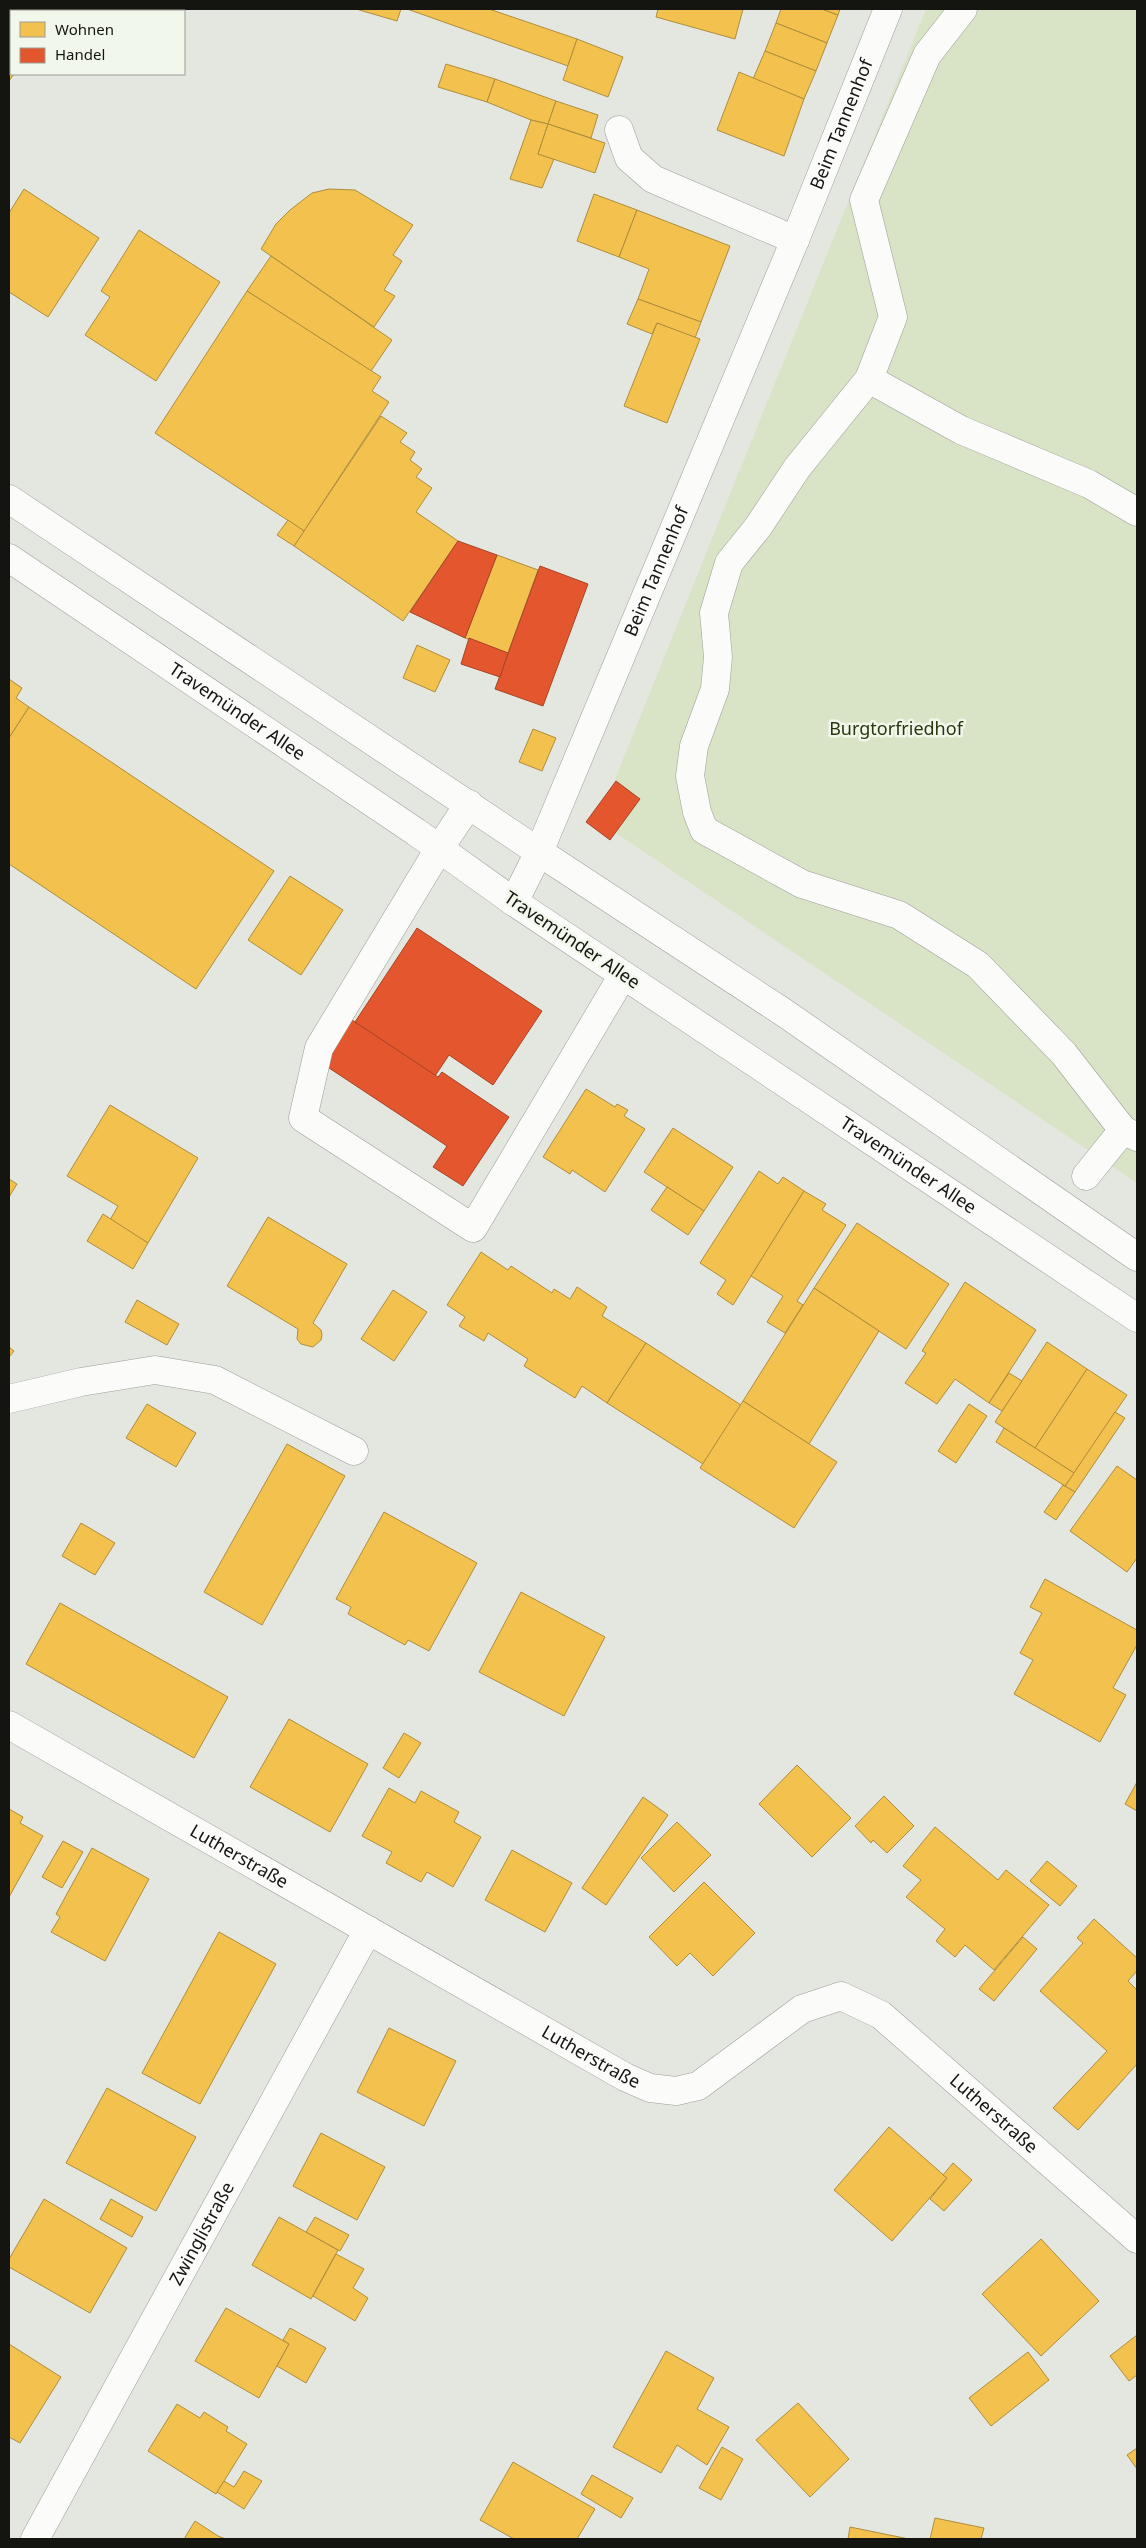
<svg xmlns="http://www.w3.org/2000/svg" width="1146" height="2548" viewBox="0 0 1146 2548" font-family="'Noto Sans',sans-serif">
	<style>
		.green { fill: #d8e4c5 }
		.homes { fill: #f2c14e; stroke: #af8d3c }
		.shops { fill: #e4572e; stroke: #a64325 }
		.lines { fill: none; stroke-linecap: round; stroke-linejoin: round }
		.minor-casing { stroke: #9b9d98; stroke-width: 29 }
		.major-casing { stroke: #9b9d98; stroke-width: 29 }
		.highway-casing { stroke: #9b9d98; stroke-width: 29 }
		.minor { stroke: #fbfbfa; stroke-width: 28 }
		.major { stroke: #fbfbfa; stroke-width: 28 }
		.highway { stroke: #fbfbfa; stroke-width: 28 }
		.labels { text-anchor: middle; stroke-width: 5; stroke-linejoin: round; paint-order: stroke }
		.street-label { font-size: 18px; fill: #141511; stroke: #f2f7eb }
		.park-label { font-size: 18px; fill: #2a370e; stroke: #f2f7eb }
	</style>
	<rect width="100%" height="100%" fill="#e4e7e0"/>
	<path class="green" d="M926 9H1137V1183L598 821Z"/>
	<g class="homes">
		<path d="M9 9H98L97 11H11V35L9 33Z"/>
		<path d="M356 9H401L397 21Z"/>
		<path d="M407 9H489L577 39 568 66Z"/>
		<path d="M658 9H743L735 39 656 17Z"/>
		<path d="M781 9H822L838 15 827 43 776 23Z"/>
		<path d="M822 9H840L838 15Z"/>
		<path d="M776 23 827 43 816 71 765 51Z"/>
		<path d="M9 33 11 35V74H14L9 81Z"/>
		<path d="M577 39 623 57 608 97 563 80Z"/>
		<path d="M765 51 816 71 804 99 753 79Z"/>
		<path d="M446 64 495 79 487 102 438 87Z"/>
		<path d="M739 72 804 99 784 156 717 130Z"/>
		<path d="M495 79 556 101 548 124 531 120 487 102Z"/>
		<path d="M556 101 598 115 591 138 548 124Z"/>
		<path d="M531 120 548 124 538 154 554 159 542 188 510 179Z"/>
		<path d="M548 124 605 143 595 173 538 154Z"/>
		<path d="M24 189 99 238 48 317 9 292V213Z"/>
		<path d="M329 189 355 190 413 225 393 255 402 261 384 290 395 296 374 327 261 249 276 224 290 210 312 193Z"/>
		<path d="M594 194 637 210 619 257 577 241Z"/>
		<path d="M637 210 730 246 701 322 638 299 649 269 619 257Z"/>
		<path d="M139 230 220 282 156 381 85 335 110 297 101 291Z"/>
		<path d="M271 256 392 340 371 371 247 291Z"/>
		<path d="M247 291 381 377 372 391 389 402 304 531 155 433Z"/>
		<path d="M638 299 701 322 695 338 657 323 652 334 627 324Z"/>
		<path d="M657 323 700 339 667 423 624 406Z"/>
		<path d="M381 416 407 433 400 442 415 452 410 460 422 469 416 477 432 488 416 512 458 541 403 621 294 546Z"/>
		<path d="M288 520 304 531 294 546 277 535Z"/>
		<path d="M497 555 538 570 508 653 465 638Z"/>
		<path d="M417 645 450 660 435 692 403 678Z"/>
		<path d="M9 679 22 688 16 698 29 707 9 738Z"/>
		<path d="M29 707 274 871 196 989 9 864V738Z"/>
		<path d="M533 729 556 738 542 771 519 762Z"/>
		<path d="M290 876 343 910 301 975 248 940Z"/>
		<path d="M586 1089 615 1107 617 1104 628 1110 624 1116 645 1129 605 1192 572 1170 570 1174 543 1157Z"/>
		<path d="M110 1105 198 1158 148 1243 110 1220 118 1206 67 1176Z"/>
		<path d="M673 1128 733 1167 704 1211 644 1172Z"/>
		<path d="M759 1171 778 1184 783 1177 804 1191 733 1305 717 1294 726 1280 700 1263Z"/>
		<path d="M9 1179 17 1184 9 1197Z"/>
		<path d="M667 1187 704 1211 688 1235 651 1210Z"/>
		<path d="M804 1191 826 1204 822 1210 846 1225 797 1301 803 1305 785 1333 767 1322 783 1296 751 1276Z"/>
		<path d="M103 1214 148 1243 133 1269 87 1241Z"/>
		<path d="M268 1217 347 1264 313 1323 321 1330 322 1335 321 1340 313 1347 301 1344 297 1339 298 1329 227 1286Z"/>
		<path d="M857 1223 949 1284 906 1349 814 1288Z"/>
		<path d="M481 1252 508 1270 511 1266 552 1293 554 1289 570 1299 577 1287 607 1307 602 1316 646 1343 607 1403 582 1386 575 1398 524 1366 528 1359 488 1333 484 1341 459 1326 465 1317 447 1305Z"/>
		<path d="M965 1282 1036 1330 989 1403 955 1379 937 1404 905 1383 926 1353 922 1351Z"/>
		<path d="M814 1288 879 1331 809 1444 743 1401Z"/>
		<path d="M393 1290 427 1312 394 1361 361 1339Z"/>
		<path d="M137 1300 179 1324 167 1345 125 1322Z"/>
		<path d="M1047 1342 1087 1369 1035 1448 995 1422Z"/>
		<path d="M646 1343 741 1405 703 1464 607 1403Z"/>
		<path d="M9 1347 14 1351 9 1357Z"/>
		<path d="M1087 1369 1127 1395 1074 1473 1035 1448Z"/>
		<path d="M1009 1373 1022 1381 1002 1411 989 1403Z"/>
		<path d="M743 1401 837 1462 794 1528 700 1468Z"/>
		<path d="M147 1404 196 1433 176 1467 126 1438Z"/>
		<path d="M969 1404 987 1416 956 1463 938 1451Z"/>
		<path d="M1115 1412 1125 1418 1075 1492 1065 1486Z"/>
		<path d="M1004 1428 1074 1473 1065 1486 996 1442Z"/>
		<path d="M287 1444 345 1476 262 1625 204 1592Z"/>
		<path d="M1117 1466 1137 1480V1558L1127 1572 1070 1531Z"/>
		<path d="M1063 1485 1075 1492 1056 1520 1044 1512Z"/>
		<path d="M384 1512 477 1563 429 1651 408 1640 405 1645 348 1614 351 1607 336 1599Z"/>
		<path d="M81 1523 115 1543 95 1575 62 1556Z"/>
		<path d="M1045 1579 1137 1630V1645L1113 1688 1126 1695 1100 1742 1014 1694 1033 1660 1020 1653 1042 1613 1030 1607Z"/>
		<path d="M521 1592 605 1637 564 1716 479 1672Z"/>
		<path d="M60 1603 228 1697 194 1758 26 1664Z"/>
		<path d="M289 1719 368 1764 330 1832 250 1787Z"/>
		<path d="M404 1733 421 1743 399 1778 383 1768Z"/>
		<path d="M797 1765 851 1818 812 1857 759 1804Z"/>
		<path d="M1137 1782V1811L1125 1804Z"/>
		<path d="M389 1788 415 1803 421 1791 459 1812 454 1822 481 1837 453 1887 427 1872 421 1882 386 1863 392 1852 362 1836Z"/>
		<path d="M884 1796 914 1826 887 1853 873 1840 871 1843 855 1826Z"/>
		<path d="M643 1797 668 1815 606 1905 582 1888Z"/>
		<path d="M9 1809 23 1817 20 1823 43 1836 9 1897Z"/>
		<path d="M677 1822 711 1855 674 1892 641 1858Z"/>
		<path d="M935 1827 998 1880 1006 1870 1049 1905 994 1970 965 1945 955 1957 936 1941 945 1929 906 1897 921 1880 903 1866Z"/>
		<path d="M63 1841 83 1852 62 1888 42 1877Z"/>
		<path d="M92 1848 149 1879 105 1961 51 1932 60 1917 56 1914Z"/>
		<path d="M512 1850 572 1883 545 1932 485 1900Z"/>
		<path d="M1047 1861 1077 1886 1060 1906 1030 1881Z"/>
		<path d="M704 1882 755 1933 713 1976 690 1953 677 1966 649 1937Z"/>
		<path d="M1094 1919 1137 1958V1971L1128 1981 1137 1990V2064L1078 2130 1053 2108 1107 2051 1040 1991 1083 1943 1077 1938Z"/>
		<path d="M219 1932 276 1964 200 2104 142 2073Z"/>
		<path d="M1023 1937 1037 1949 994 2001 979 1989Z"/>
		<path d="M389 2028 456 2061 424 2126 357 2092Z"/>
		<path d="M107 2088 196 2137 156 2211 66 2163Z"/>
		<path d="M889 2127 947 2178 892 2241 834 2190Z"/>
		<path d="M321 2133 385 2167 357 2220 293 2186Z"/>
		<path d="M953 2163 972 2180 944 2211 930 2199 947 2178 943 2175Z"/>
		<path d="M44 2199 127 2248 90 2313 9 2267V2259Z"/>
		<path d="M111 2199 143 2217 132 2237 100 2219Z"/>
		<path d="M279 2217 338 2250 311 2299 252 2265Z"/>
		<path d="M315 2217 349 2235 340 2251 306 2232Z"/>
		<path d="M1041 2239 1099 2301 1041 2356 982 2294Z"/>
		<path d="M336 2254 364 2269 353 2288 368 2298 355 2321 313 2296Z"/>
		<path d="M226 2308 289 2344 259 2398 195 2361Z"/>
		<path d="M290 2328 326 2348 306 2383 277 2366 289 2344 283 2340Z"/>
		<path d="M1137 2335V2375L1129 2381 1110 2356Z"/>
		<path d="M9 2344 61 2377 20 2443 9 2437Z"/>
		<path d="M666 2351 714 2378 697 2409 729 2427 707 2465 677 2445 661 2473 613 2447Z"/>
		<path d="M1028 2352 1049 2380 991 2426 969 2398Z"/>
		<path d="M798 2403 849 2459 810 2497 756 2440Z"/>
		<path d="M177 2404 200 2418 204 2412 228 2427 226 2431 247 2444 216 2494 148 2451Z"/>
		<path d="M722 2447 743 2459 721 2500 699 2488Z"/>
		<path d="M1137 2448V2469L1127 2455Z"/>
		<path d="M513 2462 595 2509 577 2539H514L480 2520Z"/>
		<path d="M244 2471 262 2481 244 2509 217 2492 224 2481 234 2487Z"/>
		<path d="M592 2475 633 2498 621 2518 581 2494Z"/>
		<path d="M935 2518 984 2528 981 2539H930Z"/>
		<path d="M195 2521 218 2536 226 2539H184Z"/>
		<path d="M850 2527 909 2539H848Z"/>
	</g>
	<g class="shops">
		<path d="M458 541 497 555 465 638 410 612Z"/>
		<path d="M540 566 588 584 543 706 495 689Z"/>
		<path d="M469 638 508 653 500 677 461 664Z"/>
		<path d="M616 781 640 799 610 840 586 822Z"/>
		<path d="M417 928 542 1011 493 1085 449 1055 435 1076 355 1022Z"/>
		<path d="M349 1018 438 1077 442 1072 509 1117 463 1186 433 1167 447 1146 320 1062Z"/>
	</g>
	<g class="lines">
		<g class="minor-casing">
			<g id="minor">
				<path d="M963 9 927 55 864 200 893 317 869 379 797 468 758 527 729 563 714 613 718 657 715 689 694 746 690 776 697 812 704 830 802 884 899 915 978 965 1064 1054 1123 1130"/>
				<path d="M619 130 629 158 653 179 795 240"/>
				<path d="M869 379 961 430 1089 484 1137 512"/>
				<path d="M469 804 439 849 319 1048 303 1118 473 1228 623 975"/>
				<path id="s1" d="M514 902 539 852 795 240 888 9"/>
				<path d="M1086 1176 1123 1130 1137 1137"/>
				<path d="M9 1399 81 1382 155 1370 215 1380 354 1451"/>
				<path id="s2" d="M9 1725 625 2077 650 2088 676 2091 698 2086 802 2009 841 1996 881 2015 1137 2239"/>
				<path id="s3" d="M35 2539 368 1930"/>
			</g>
		</g>
		<g class="major-casing">
			<g id="major">
				<path d="M9 499 539 852"/>
				<path id="s4" d="M9 558 416 832 514 902"/>
			</g>
		</g>
		<g class="highway-casing">
			<g id="highway">
				<path d="M539 852 783 1012 1137 1257"/>
				<path id="s5" d="M514 902 1137 1318"/>
			</g>
		</g>
		<use href="#minor" class="minor"/>
		<use href="#major" class="major"/>
		<use href="#highway" class="highway"/>
	</g>
	<g class="labels">
		<g class="street-label">
			<text dy="6" stroke="none"><textPath href="#s1" startOffset="844">Beim Tannenhof</textPath></text>
			<text dy="6" stroke="none"><textPath href="#s1" startOffset="360">Beim Tannenhof</textPath></text>
			<text dy="6" stroke="none"><textPath href="#s4" startOffset="275">Travemünder Allee</textPath></text>
			<text transform="translate(572 940) rotate(34)" y="6">Travemünder Allee</text>
			<text dy="6" stroke="none"><textPath href="#s5" startOffset="474">Travemünder Allee</textPath></text>
			<text dy="6" stroke="none"><textPath href="#s2" startOffset="265">Lutherstraße</textPath></text>
			<text dy="6" stroke="none"><textPath href="#s2" startOffset="670">Lutherstraße</textPath></text>
			<text dy="6" stroke="none"><textPath href="#s2" startOffset="1150">Lutherstraße</textPath></text>
			<text dy="6" stroke="none"><textPath href="#s3" startOffset="348">Zwinglistraße</textPath></text>
		</g>
		<g class="park-label">
			<text x="896" y="735">Burgtorfriedhof</text>
		</g>
	</g>
	<rect width="1146" height="2548" fill="none" stroke="#141511" stroke-width="20"/>
	<rect x="10" y="10" width="175" height="65" fill="#f2f7eb" stroke="#999d94"/>
	<rect x="20" y="22" width="25" height="15" fill="#f2c14e" stroke="#999d94"/>
	<text x="55" y="35" font-size="15" fill="#141511">Wohnen</text>
	<rect x="20" y="48" width="25" height="15" fill="#e4572e" stroke="#999d94"/>
	<text x="55" y="60" font-size="15" fill="#141511">Handel</text>
</svg>
